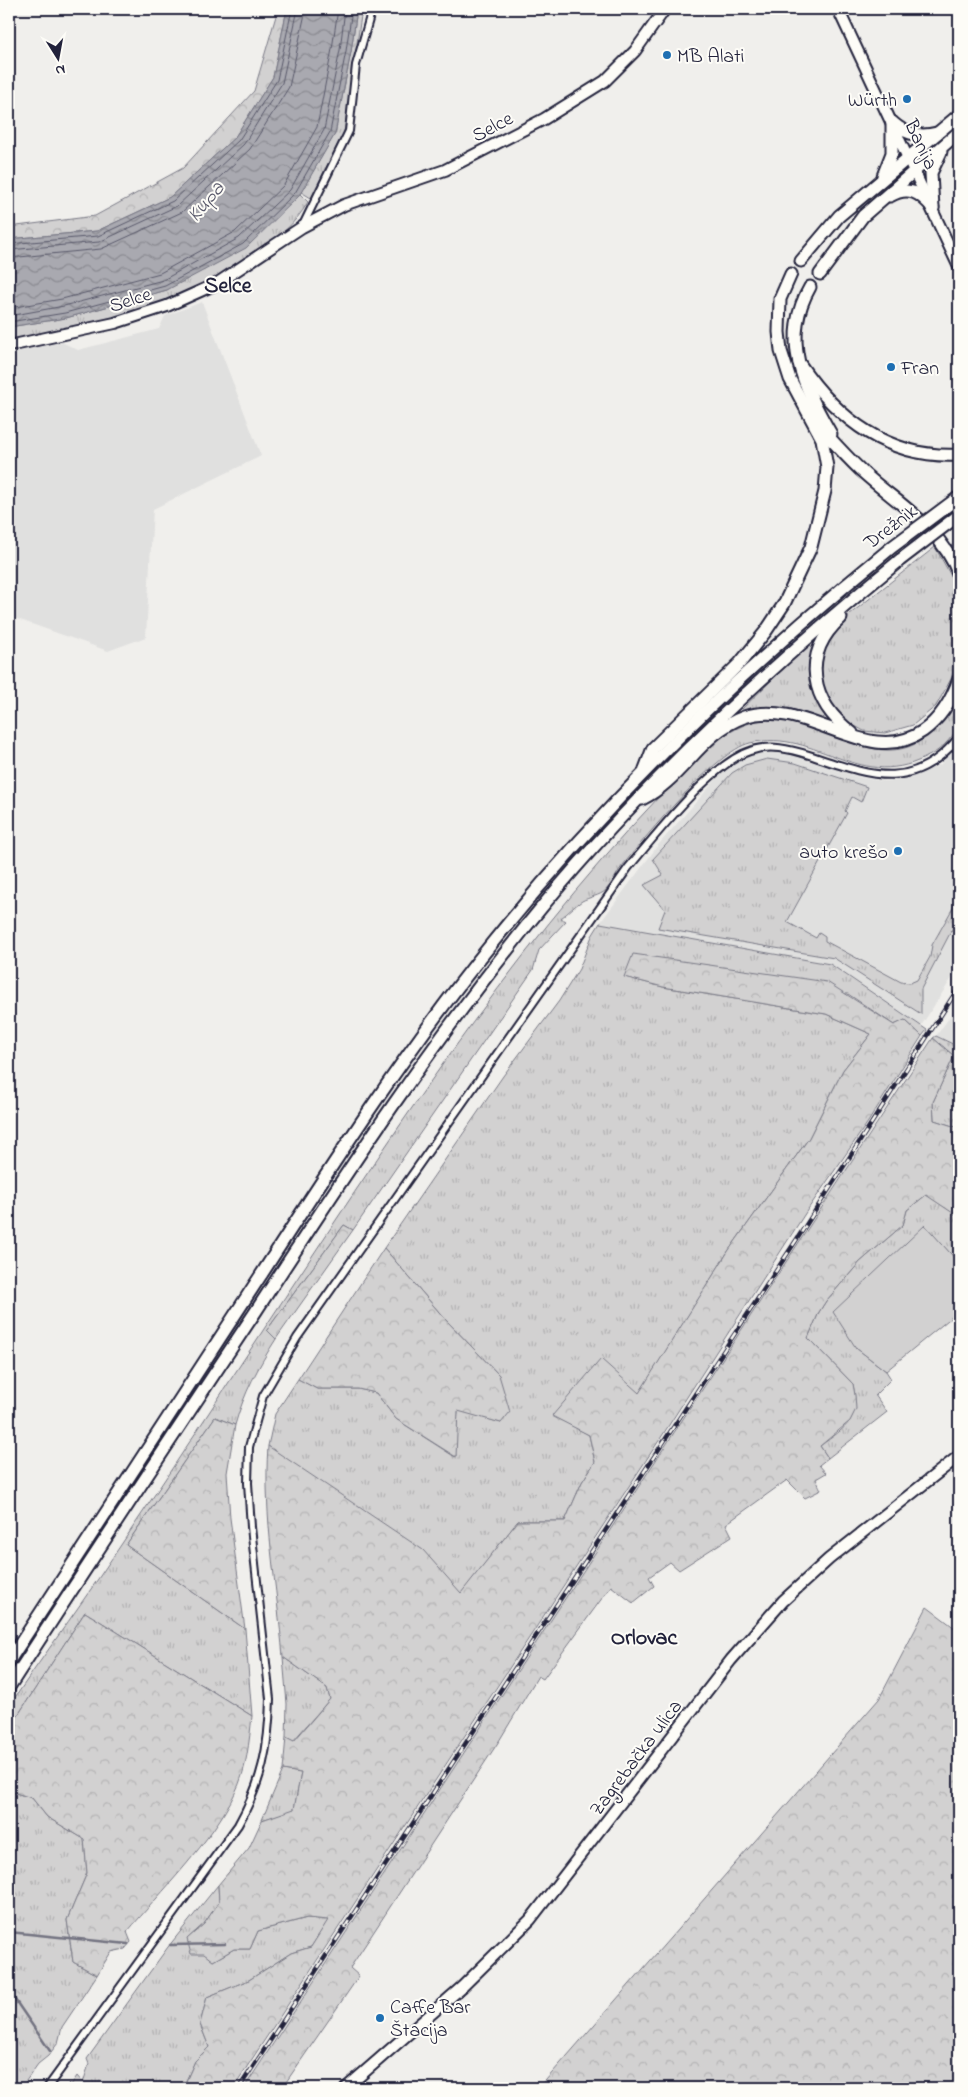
<svg xmlns="http://www.w3.org/2000/svg" width="968" height="2097" viewBox="0 0 968 2097" font-family="'Indie Flower',sans-serif">
	<style>
		.built { fill: #e0e0df }
		.grass { fill: url(#grass-tufts); stroke: #7a7a86 }
		.forest { fill: url(#forest-crowns); stroke: #7a7a86 }
		.green { fill: #d2d1d1; stroke: #7a7a86 }
		.water { fill: url(#water-waves); stroke: #737381 }
		.lines { fill: none; stroke-linecap: round; stroke-linejoin: round }
		.shore { stroke: #58586a; stroke-width: 1 }
		.stream { stroke: #737381; stroke-width: 2.5 }
		.street-casing { stroke: #22223b; stroke-width: 10 }
		.primary-casing { stroke: #22223b; stroke-width: 14 }
		.highway-casing { stroke: #22223b; stroke-width: 15 }
		.street { stroke: #fdfcf7; stroke-width: 6 }
		.primary { stroke: #fdfcf7; stroke-width: 10 }
		.highway { stroke: #fdfcf7; stroke-width: 11 }
		.rail-casing { stroke: #22223b; stroke-width: 4.5 }
		.rail { stroke: #fdfcf7; stroke-width: 2.5; stroke-dasharray: 8; stroke-linecap: butt }
		.highway-bridge-casing { stroke: #22223b; stroke-width: 15; stroke-linecap: butt }
		.highway-bridge { stroke: #fdfcf7; stroke-width: 11 }
		.poi-dot { fill: #1f6fb2; stroke: #fdfcf7; stroke-width: 2 }
		.labels { text-anchor: middle; stroke-width: 4; stroke-linejoin: round; paint-order: stroke }
		.poi-label { font-size: 20px; fill: #22223b; stroke: #fdfcf7; text-anchor: start }
		.street-label { font-size: 20px; fill: #22223b; stroke: #fdfcf7 }
		.water-label { font-size: 21px; font-style: italic; fill: #58586a; stroke: #fdfcf7 }
		.quarter-label { font-size: 22px; font-weight: bold; fill: #22223b; stroke: #fdfcf7 }
	</style>
	<defs>
		<pattern id="grass-tufts" width="24" height="20" patternUnits="userSpaceOnUse" patternTransform="scale(1.25)"><rect width="24" height="20" fill="#d2d1d1"/><path d="M3 7l-1-3M5 7V3M7 7l1-3M15 17l-1-3M17 17v-4M19 17l1-3" fill="none" stroke="#b4b3b4"/></pattern>
		<pattern id="forest-crowns" width="20" height="18" patternUnits="userSpaceOnUse" patternTransform="scale(1.25)"><rect width="20" height="18" fill="#d2d1d1"/><path d="M2 6a3 3 0 1 1 6 0M12 15a3 3 0 1 1 6 0" fill="none" stroke="#b4b3b4"/></pattern>
		<pattern id="water-waves" width="16" height="10" patternUnits="userSpaceOnUse" patternTransform="scale(1.25)"><rect width="16" height="10" fill="#a9a9b0"/><path d="M0 5q4-4 8 0t8 0" fill="none" stroke="#898990"/></pattern>
	</defs>
	<rect width="100%" height="100%" fill="#f0efec"/>
	<filter id="ink" filterUnits="userSpaceOnUse"><feTurbulence type="fractalNoise" baseFrequency=".02" numOctaves="2"/><feDisplacementMap in="SourceGraphic" scale="10" xChannelSelector="R" yChannelSelector="G"/><feConvolveMatrix kernelMatrix="1 2 1 2 8 2 1 2 1" color-interpolation-filters="sRGB"/></filter>
	<g filter="url(#ink)">
		<g class="built">
			<path d="M202 302 261 456 153 509 146 637 108 651 9 616V353L62 342 78 350 117 340 159 329 165 316Z"/>
			<path d="M959 744V967L921 1026 830 964 600 923 659 844 720 775 738 761 757 753 776 752 797 757 862 778 886 781 907 779 940 765Z"/>
			<path d="M959 1004V1047L936 1036Z"/>
		</g>
		<g class="grass">
			<path d="M357 9H362L344 132 311 198 301 192 335 134 351 52Z"/>
			<path d="M300 194 308 202C294 226 279 236 257 252 179 308 100 321 9 341V327L66 318 167 290Z"/>
			<path d="M935 547 951 576 959 610V645L951 679 936 706 913 725 885 733 864 731 842 719 823 692 819 659 840 622Z"/>
			<path d="M819 634C804 670 811 683 826 716L821 719C795 707 767 703 739 712Z"/>
			<path d="M959 697C959 705 961 716 959 723 956 734 942 749 932 754 861 796 818 727 750 743 716 751 646 836 623 865 617 872 613 883 606 890 600 896 589 897 582 901 574 906 568 913 561 918L566 921 539 950 533 970 353 1230 344 1225 267 1330 276 1339C258 1367 244 1393 235 1425L215 1417 126 1545 245 1629 252 1716 85 1612 9 1729V1706C48 1649 89 1594 127 1536 173 1468 217 1400 262 1332 385 1146 505 959 659 797 686 769 718 730 757 721 780 716 801 724 822 732 888 759 919 762 959 697Z"/>
			<path d="M767 759 795 763 867 787 861 802 852 797 845 811 847 813 787 922 816 938 819 933 825 937V941L901 982 910 983 917 980 930 957 932 945 959 897V916L921 989V1014L834 958 658 928 665 910 644 885 663 875 653 859 732 773 745 765Z"/>
			<path d="M600 923 830 964 927 1030 922 1036 905 1020 894 1025 848 994 625 977 663 987 826 1014 871 1034 843 1070 809 1138 729 1250 639 1394 552 1415 589 1435 595 1462 582 1482 565 1521H518L461 1594 268 1446 275 1414 298 1379 317 1389H358L376 1393 396 1419 455 1457 458 1410 501 1423 499 1375 445 1319 384 1248 503 1076 559 1001 579 969 592 936Z"/>
			<path d="M936 1036 959 1047V1128L934 1120 933 1102 954 1056 933 1038Z"/>
			<path d="M927 1194 959 1217V1263L925 1226 856 1348 886 1371 891 1379 875 1395 887 1412 828 1458 820 1446C847 1426 860 1421 853 1384L808 1338 819 1312 826 1301 860 1262 903 1225 907 1210Z"/>
			<path d="M283 1657 327 1688 330 1699 293 1741 286 1737 287 1704Z"/>
			<path d="M283 1770 301 1773 294 1810 262 1820Z"/>
			<path d="M9 1791 32 1798 47 1817 84 1839 87 1873 67 1920 73 1962 97 1975 62 2027 58 2043 48 2056 38 2064 21 2088H9Z"/>
			<path d="M218 1885 219 1902 204 1924 187 1939 213 1961 234 1949H250L258 1931 307 1918 329 1920 311 1947 291 1953 249 1980 207 1997 200 2024 209 2047 195 2061 183 2088H69L77 2076 83 2083 89 2064 87 2059 168 1947Z"/>
		</g>
		<g class="forest">
			<path d="M278 9H287L273 77 235 137 170 197 97 231 9 239V227L95 216 183 168 254 91Z"/>
			<path d="M633 954 827 982 894 1025 905 1020 922 1036 868 1122 806 1212 660 1439 233 2088H183L195 2061 209 2047 200 2024 207 1997 249 1980 291 1953 311 1947 328 1920 307 1918 258 1931 250 1949H234L213 1961 204 1954H191L187 1939 204 1924 219 1902 218 1885 249 1848 262 1820 294 1809 301 1773 283 1770 286 1737 294 1741 330 1699 327 1688 283 1657C277 1587 263 1517 268 1446L423 1550 461 1593 518 1521H565L582 1482 595 1462 589 1435 552 1416 601 1359 639 1393 729 1250 809 1138 843 1070 871 1034 826 1014 663 987 624 977Z"/>
			<path d="M933 1038 954 1056 933 1102 934 1120 959 1128V1217L926 1195 907 1210 903 1225 860 1262 826 1301 819 1312 808 1338 853 1384 855 1395 856 1409 850 1421 820 1446 828 1458 819 1465 826 1473 816 1479 821 1490 805 1498 787 1480 726 1524 732 1536 679 1570 670 1562 649 1577 654 1586 633 1603 611 1586 543 1679 538 1676 499 1741 350 1968 359 1976 282 2088H244Z"/>
			<path d="M344 1225 353 1230 276 1339 267 1330Z"/>
			<path d="M384 1248 445 1319 499 1375 510 1412 501 1423 458 1411 456 1457 396 1419 376 1393 358 1389H317L298 1379Z"/>
			<path d="M215 1417 235 1425 227 1473 230 1518 245 1629 126 1545Z"/>
			<path d="M927 1607 959 1631V2088H539L879 1699Z"/>
			<path d="M85 1612 252 1716C249 1742 247 1769 235 1793 213 1840 161 1892 127 1932L131 1942 125 1949 111 1952 97 1975 73 1962 67 1920 87 1873 84 1839 47 1817 32 1798 9 1791V1729Z"/>
		</g>
		<path class="green" d="M925 1225 959 1263V1311L886 1371 856 1348 833 1312Z"/>
		<path class="water" d="M287 9H357L351 52 335 134 299 196 246 248 167 290 66 318 9 327V239L97 231 170 197 235 137 273 77Z"/>
		<g class="lines">
			<g class="shore">
				<path d="M9 244 98 236 173 201 239 140 277 80 292 9"/>
				<path d="M9 250 99 242 177 206 244 144 282 83 298 9"/>
				<path d="M9 258 101 249 182 212 250 149 289 87 306 9"/>
				<path d="M9 308 62 299 160 273 235 232 284 185 317 127 332 49 338 9"/>
				<path d="M9 316 64 306 163 280 239 238 290 190 324 130 340 50 345 9"/>
				<path d="M9 322 65 313 165 286 243 244 295 193 330 132 346 51 352 9"/>
			</g>
			<g class="stream">
				<path d="M9 1932 128 1944"/>
				<path d="M170 1945 225 1944"/>
				<path d="M9 1991 50 2051"/>
				<path d="M69 2084 71 2088"/>
			</g>
			<g class="street-casing">
				<g id="street">
					<path d="M302 227 349 131 356 65 372 9"/>
					<path d="M47 2088 238 1825C262 1782 269 1748 270 1699L251 1527 248 1483 249 1447 263 1396 297 1338 628 868C655 836 712 763 750 751 770 744 790 749 809 755 869 775 913 794 959 737"/>
				</g>
			</g>
			<g class="primary-casing">
				<g id="primary">
					<path d="M838 9 959 267"/>
					<path d="M9 346 115 323 167 306 216 284 302 227 344 205 445 170 544 119 605 81 635 51 665 9"/>
					<path d="M346 2088 462 1987 530 1920 731 1660 783 1601 829 1559 959 1456"/>
				</g>
			</g>
			<g class="highway-casing">
				<g id="highway">
					<path d="M892 122C905 134 919 138 937 133"/>
					<path d="M883 176 892 153V122"/>
					<path d="M890 196C909 185 920 193 933 208"/>
					<path d="M933 208 931 173 941 152"/>
					<path d="M801 261 839 216 959 115"/>
					<path d="M820 274 863 216 959 132"/>
					<path d="M810 287C780 339 803 386 831 434"/>
					<path d="M799 363C837 419 888 459 959 455"/>
					<path d="M820 428C835 443 849 460 866 475 901 506 941 528 959 575"/>
					<path d="M841 618C800 655 811 702 852 733"/>
					<path d="M645 769 653 748 740 663 766 631 784 604 811 547 825 491 827 467 822 439 790 379 781 351 779 332 780 299 791 274"/>
					<path d="M642 799C682 780 701 732 744 717 806 696 867 770 923 731 940 719 952 699 959 679"/>
					<path d="M9 1661C93 1533 177 1404 261 1275 334 1162 408 1047 493 942 598 812 717 694 845 586"/>
					<path d="M9 1687C90 1561 173 1436 256 1311 347 1171 439 1031 546 902 651 776 773 664 900 560"/>
				</g>
			</g>
			<use href="#street" class="street"/>
			<use href="#primary" class="primary"/>
			<use href="#highway" class="highway"/>
			<g class="rail-casing">
				<path id="rail" d="M239 2088 797 1239 959 987"/>
			</g>
			<use href="#rail" class="rail"/>
			<g class="highway-bridge-casing">
				<g id="highway-bridge">
					<path d="M900 560 959 515"/>
					<path d="M845 586 892 547 959 497"/>
				</g>
			</g>
			<use href="#highway-bridge" class="highway-bridge"/>
		</g>
	</g>
	<g class="poi-dot">
		<circle cx="667" cy="55" r="5"/>
		<circle cx="907" cy="99" r="5"/>
		<circle cx="891" cy="367" r="5"/>
		<circle cx="898" cy="851" r="5"/>
		<circle cx="380" cy="2018" r="5"/>
	</g>
	<g class="labels">
		<g class="poi-label">
			<text x="677" y="62">MB Alati</text>
			<text x="897" y="106" text-anchor="end">Würth</text>
			<text x="901" y="374">Fran</text>
			<text x="888" y="858" text-anchor="end">auto krešo</text>
			<text x="390" y="2013">Caffe Bar<tspan x="390" dy="23">Štacija</tspan></text>
		</g>
		<g class="street-label">
			<text transform="translate(492 126) rotate(-28)" y="7">Selce</text>
			<text transform="translate(922 144) rotate(65)" y="7">Banija</text>
			<text transform="translate(130 299) rotate(-18)" y="7">Selce</text>
			<text transform="translate(890 526) rotate(-37)" y="7">Drežnik</text>
			<text transform="translate(635 1757) rotate(-53)" y="7">Zagrebačka ulica</text>
		</g>
		<g class="water-label">
			<text transform="translate(205 201) rotate(-50)" y="7">Kupa</text>
		</g>
		<g class="quarter-label">
			<text x="228" y="292">Selce</text>
			<text x="644" y="1644">Orlovac</text>
		</g>
	</g>
	<rect width="968" height="2097" fill="none" stroke="#fdfcf7" stroke-width="30"/>
	<rect x="15" y="15" width="938" height="2067" fill="none" stroke="#22223b" stroke-width="2" filter="url(#ink)"/>
	<g transform="translate(58 58) rotate(169)" stroke="#fdfcf7" stroke-width="4" paint-order="stroke">
	<path d="M0-4L9 19L0 12L-9 19Z" fill="#22223b"/>
	<text y="-8" font-size="14" font-weight="bold" text-anchor="middle" fill="#22223b">N</text>
	</g>
</svg>
